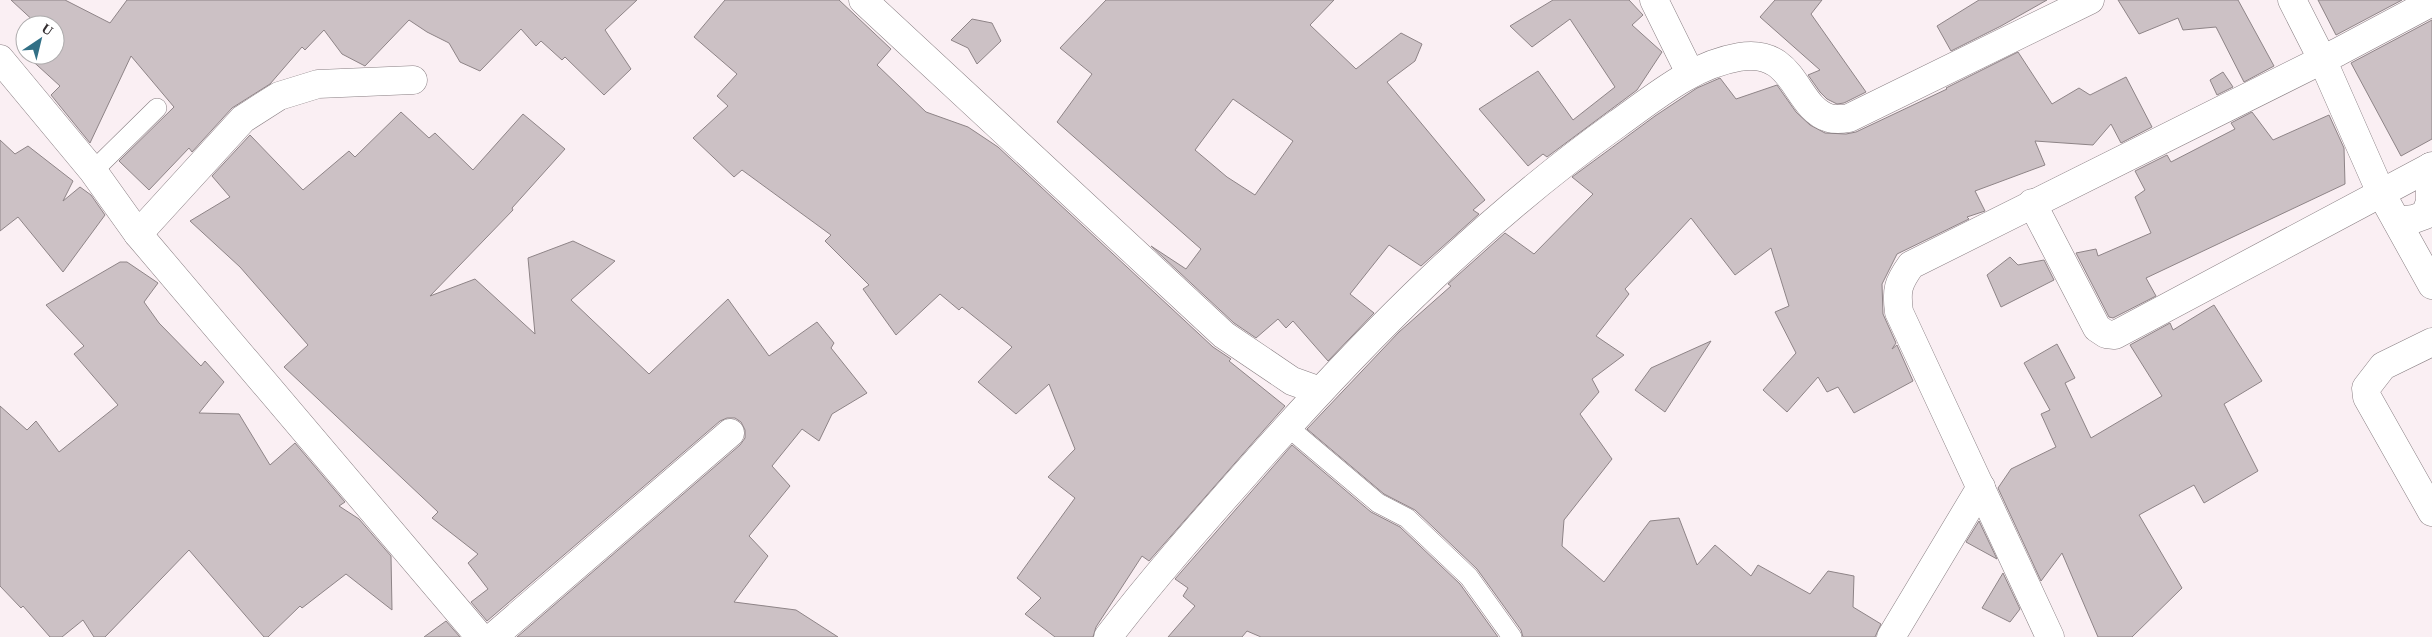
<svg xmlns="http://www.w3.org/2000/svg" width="2432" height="637" viewBox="0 0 2432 637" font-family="'Times New Roman',serif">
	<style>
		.building { fill: #ccc1c5; stroke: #8e8487; fill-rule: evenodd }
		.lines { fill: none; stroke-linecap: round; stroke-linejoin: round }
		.lane-casing { stroke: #897f83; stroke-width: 20 }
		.street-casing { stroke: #897f83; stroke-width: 29 }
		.lane { stroke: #fff; stroke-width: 19 }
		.street { stroke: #fff; stroke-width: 28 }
	</style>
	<rect width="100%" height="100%" fill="#faeff3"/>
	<g class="building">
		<path d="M11 0H65L110 23 127 0H637L605 30 631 69 604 95 565 57 562 60 541 41 536 46 521 29 480 71 460 62 449 43 427 32 409 20 365 66 342 54 324 30 305 50 302 47 270 84 232 108 192 152 189 148 149 190 119 161 174 107 131 56 90 143 51 95 60 86 26 55H55V25H38Z"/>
		<path d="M725 0H839L891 49 877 65 926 112 968 127 998 147 1213 347 1231 359 1229 361 1285 406 1149 561 1142 556 1096 627 1093 637H1055L1025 614 1041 598 1017 578 1075 498 1048 477 1075 449 1049 384 1016 414 978 382 1012 347 962 307 959 310 940 294 896 335 863 289 869 285 825 241 831 235 742 170 734 177 693 138 728 106 717 96 737 74 694 37Z"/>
		<path d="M1106 0H1334L1310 25 1356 69 1401 33 1422 44 1415 61 1387 82 1485 200 1473 210 1479 214 1421 266 1389 245 1350 294 1374 313 1328 361 1293 321 1286 328 1278 319 1256 338 1234 323 1151 246 1186 269 1201 249 1057 122 1092 74 1060 48ZM1233 99 1293 141 1255 195 1227 177 1195 150Z"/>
		<path d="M1553 0H1629L1643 15 1632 25 1662 52 1637 90 1547 157 1543 154 1528 166 1479 109 1538 71 1573 120 1615 87 1570 19 1532 47 1510 26Z"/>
		<path d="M1775 0H1822L1811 14 1866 92 1844 103 1837 104 1827 99 1820 92 1808 75 1820 70 1760 17Z"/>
		<path d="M1979 0H2047L2001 26 1951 51 1937 26Z"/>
		<path d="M2118 0H2238L2274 66 2244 82 2216 27 2183 30 2178 18 2139 34Z"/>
		<path d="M2318 0H2402L2336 35Z"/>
		<path d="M972 19 992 23 1001 41 977 64 968 48 951 40Z"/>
		<path d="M2432 20V139L2401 156 2351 63Z"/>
		<path d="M2018 52 2052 104 2079 88 2090 95 2126 77 2152 127 2121 143 2111 124 2093 145 2035 141 2045 165 1975 191 1985 211 1967 217 1969 219 1897 254 1882 284 1883 314 1896 343 1892 349 1897 345 1913 381 1854 413 1838 387 1827 392 1818 377 1787 412 1763 390 1796 353 1775 312 1789 306 1771 248 1735 275 1691 218 1625 289 1629 294 1596 336 1624 355 1592 379 1599 392 1580 414 1612 459 1564 520 1562 546 1604 582 1650 521 1679 518 1697 565 1715 545 1751 576 1758 565 1810 594 1828 571 1854 576 1853 607 1881 624 1875 637H1523L1521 630 1477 569 1415 510 1384 494 1307 429 1399 332 1451 286 1448 284 1505 233 1534 254 1593 194 1572 177 1655 116 1697 88 1720 78 1736 99 1777 85 1796 112 1810 125 1825 133 1846 134 1856 132 1947 89 1946 88Z"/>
		<path d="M2223 72 2233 87 2217 95 2210 80Z"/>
		<path d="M401 112 429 138 435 133 473 170 523 114 565 149 512 208 513 210 430 296 475 279 535 334 528 258 573 241 615 261 571 300 649 374 728 299 769 356 817 322 834 343 831 348 867 393 832 414 819 441 802 429 772 466 790 486 749 536 768 556 734 602 796 610 838 637H517L740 445 745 438V430L741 422 735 418H727L720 421 487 621 471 602 488 589 468 563 478 554 432 518 438 512 284 367 308 345 240 267 190 221 230 197 212 176 250 135 303 190 349 151 355 157Z"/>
		<path d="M2252 112 2273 140 2329 115 2344 148 2345 184 2146 278 2156 296 2113 318 2109 317 2076 253 2096 249 2098 256 2151 233 2135 197 2145 190 2135 171 2167 155 2171 162 2235 129 2231 123Z"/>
		<path d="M0 140 15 154 28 146 73 181 63 201 80 187 91 195 105 215 63 272 18 217 0 231Z"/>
		<path d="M2010 257 2018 265 2044 260 2054 280 2001 307 1987 275Z"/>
		<path d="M120 262H127L158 283 144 302 159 323 201 366 205 361 224 382 199 413 239 414 270 465 295 443 345 502 339 506 359 519 391 556 392 610 346 574 302 608 300 606 268 637H264L189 550 105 637H94L83 620 62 637H50L23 606 21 608 0 586V406L27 430 36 421 59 452 118 405 74 354 84 346 46 305Z"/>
		<path d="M2214 305 2262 381 2224 404 2258 471 2204 503 2194 485 2139 515 2182 588 2132 637H2098L2062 553 2041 581 1998 488 2011 469 2056 447 2041 414 2050 410 2024 363 2057 344 2075 378 2065 383 2091 438 2162 396 2130 345 2170 323 2173 330Z"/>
		<path d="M1711 341 1665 412 1635 390 1651 368Z"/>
		<path d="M1292 445 1371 512 1400 527 1460 584 1498 637H1261L1247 631 1242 637H1168L1195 606 1183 596 1188 588 1175 579Z"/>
		<path d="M1979 521 1997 559 1966 542Z"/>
		<path d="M2003 573 2020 609 2010 622 1982 608Z"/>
		<path d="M446 621 460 637H424Z"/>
	</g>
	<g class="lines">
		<g class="lane-casing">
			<g id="lane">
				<path d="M93 171 157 108"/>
				<path d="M1288 427 1378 503 1407 518 1469 577 1512 637"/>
			</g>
		</g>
		<g class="street-casing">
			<g id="street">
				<path d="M863 0 1224 335 1292 381 1320 391"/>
				<path d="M1654 0 1690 73"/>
				<path d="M2292 0 2322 59 2381 193 2432 285"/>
				<path d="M0 59 93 171 138 234 480 637"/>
				<path d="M2032 203 2097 328 2106 334 2115 335 2432 166"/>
				<path d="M2397 221 2414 219 2425 215 2430 202V167"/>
				<path d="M138 234 243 119 279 96 318 84 413 80"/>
				<path d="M2432 342 2383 366 2366 388 2367 397 2432 512"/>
				<path d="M493 637 730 433"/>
				<path d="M1108 637C1157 573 1211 513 1264 453 1374 330 1483 220 1617 124 1655 97 1692 65 1739 57 1796 47 1794 107 1829 118 1836 120 1843 119 1849 118L2090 0"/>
				<path d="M1891 637 1981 487"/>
				<path d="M2050 637 1899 312C1896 290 1898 283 1911 265L2338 52 2432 2"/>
			</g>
		</g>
		<use href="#lane" class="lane"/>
		<use href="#street" class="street"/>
	</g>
	<g transform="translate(40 40) rotate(35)"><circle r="24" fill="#ffffff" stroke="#adabac"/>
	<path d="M0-4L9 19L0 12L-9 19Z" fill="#327086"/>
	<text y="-8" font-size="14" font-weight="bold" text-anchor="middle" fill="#332e30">U</text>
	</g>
</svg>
